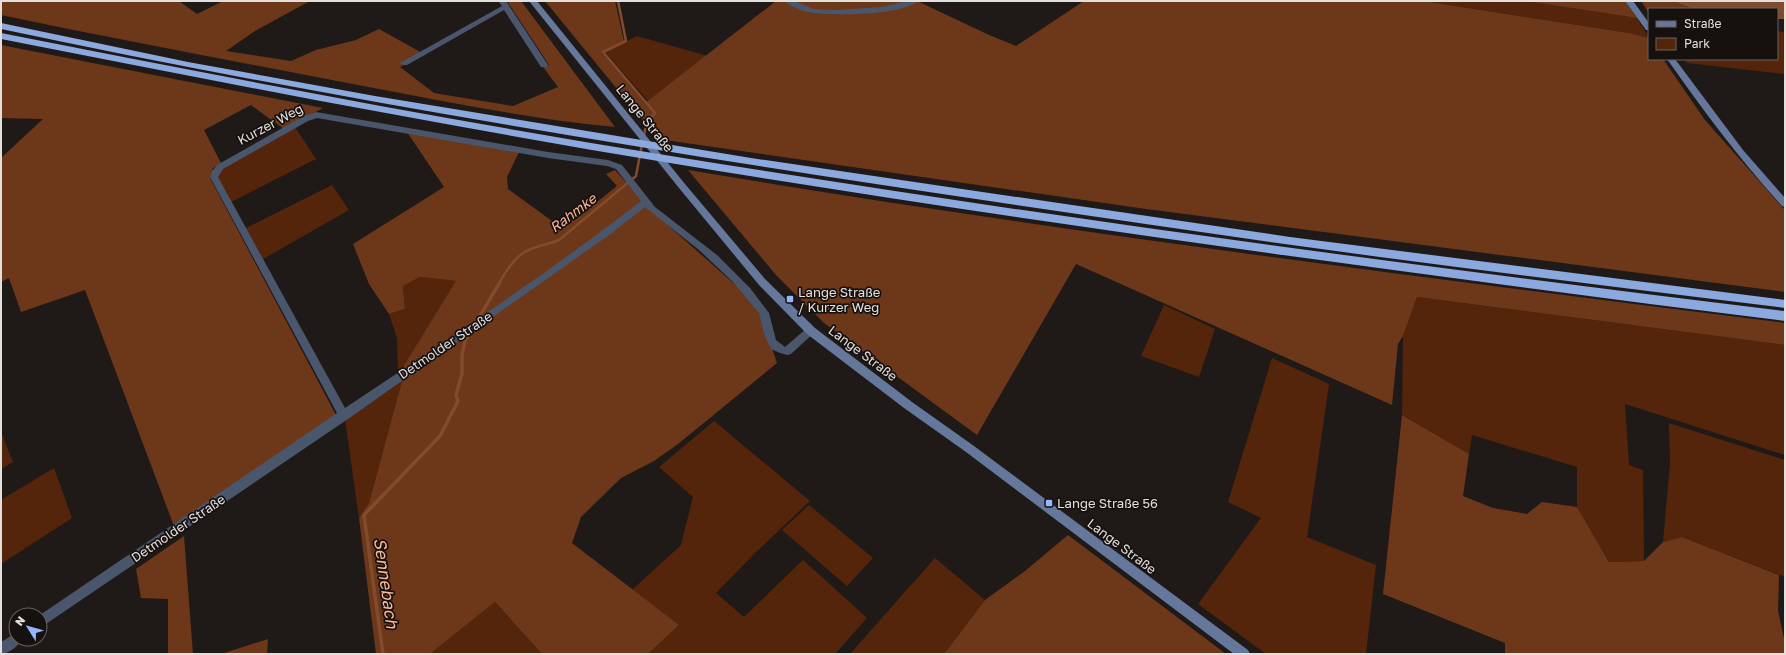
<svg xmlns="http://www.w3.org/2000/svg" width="1786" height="655" viewBox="0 0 1786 655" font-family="'Golos Text',sans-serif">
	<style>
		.green { fill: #54250a }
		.forest { fill: #6d371a }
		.water { fill: #834b2e }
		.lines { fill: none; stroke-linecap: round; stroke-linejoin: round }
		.stream-far1 { stroke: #834b2e; stroke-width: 2.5 }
		.stream { stroke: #834b2e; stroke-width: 3.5 }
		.street { fill: #4a566c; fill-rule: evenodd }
		.secondary { fill: #65779a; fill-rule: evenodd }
		.highway { fill: #8ba8df; fill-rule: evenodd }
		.poi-dot { fill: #93b7fd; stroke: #16110f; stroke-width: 1.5 }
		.labels { text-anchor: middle; stroke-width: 3.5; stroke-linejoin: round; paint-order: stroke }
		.street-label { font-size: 13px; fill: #e3dfdd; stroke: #16110f }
		.poi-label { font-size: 13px; fill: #e3dfdd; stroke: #16110f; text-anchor: start }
		.water-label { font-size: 14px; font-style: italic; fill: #fcb694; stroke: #16110f }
		.near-water-label { font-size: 17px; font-style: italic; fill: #fcb694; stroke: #16110f }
	</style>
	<rect width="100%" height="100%" fill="#1f1a18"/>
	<g class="green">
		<path d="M1423 1H1525L1637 18 1649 38 1629 33Z"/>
		<path d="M1777 31 1785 32V74L1687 63 1684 59H1777Z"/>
		<path d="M637 36 708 56 648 101 605 52Z"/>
		<path d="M295 127 316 159 231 202 218 178V172L221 168Z"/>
		<path d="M332 185 349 210 263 259 246 228Z"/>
		<path d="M420 277 457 281 403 367 398 370 397 338 389 314 405 309 403 286Z"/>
		<path d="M1417 297 1785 345V455L1625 404 1629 465 1643 470 1644 561 1609 562 1577 507V467L1472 435 1469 454 1402 415 1403 336Z"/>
		<path d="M1164 305 1215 329 1199 377 1141 356Z"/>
		<path d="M1272 358 1329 384 1307 537 1376 565 1366 654H1266L1198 604 1261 518 1228 502Z"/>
		<path d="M402 381 369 503 359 518 345 419Z"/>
		<path d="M714 421 810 501 754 554 716 593 744 617 803 560 867 618 835 654 649 653 679 625 632 590 681 545 693 497 659 467Z"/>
		<path d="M1669 423 1785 460V577L1682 537 1663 542 1670 464Z"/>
		<path d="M1 432 13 462 1 469Z"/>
		<path d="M54 468 72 518 1 564V500Z"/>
		<path d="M809 505 873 558 847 586 782 530Z"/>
		<path d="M935 558 985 600 944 654H850Z"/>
		<path d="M495 602 542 654H430Z"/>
	</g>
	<g class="forest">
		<path d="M1 1H179L197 14 223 1H323L308 2 255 31 226 51 291 61 316 50 356 40 379 29 424 54 400 67 434 93 513 106 558 87 543 67 549 65 507 1H521L615 127C529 119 444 101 358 85 239 62 120 40 1 15Z"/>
		<path d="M545 1H615L624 41 602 52 645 103 776 1H917L987 34 1016 46 1084 1H1423L1629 33 1649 38V59H1663L1705 120 1785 210V292L1146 209 658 139Z"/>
		<path d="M1525 1H1625L1637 18Z"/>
		<path d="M1641 1H1672L1694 9H1649V13Z"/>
		<path d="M1 45 323 108 284 129 251 105 204 130 221 163 213 168 210 178 336 415 174 526 85 290 21 312 9 278 1 282V158L43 119 1 118Z"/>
		<path d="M407 132 519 152 507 177 508 189 552 221 576 219 617 186 606 174 615 170 652 211 757 304 777 363 678 444 654 461 621 478 581 517 572 543 679 625 648 654H542L495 602 430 654H376L359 518 369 503 403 377V367L456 281 420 277 403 286 405 309 389 314 369 284 353 244 444 187Z"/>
		<path d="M688 170C1052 231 1419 277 1785 323V345L1417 297 1403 336 1398 344 1392 405 1076 264 977 435 824 323 776 275Z"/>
		<path d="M1402 415 1469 454 1463 496 1493 508 1527 514 1542 502 1577 507 1609 562 1644 561 1663 542 1682 537 1779 575 1778 611 1785 643V654H1505V643L1383 594Z"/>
		<path d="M1068 535 1226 654H944L985 600 1025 571Z"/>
		<path d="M184 536 193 654H168V599L141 598 136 569Z"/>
		<path d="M268 639 267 654H221Z"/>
	</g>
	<path class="water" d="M1672 1H1785V19H1777V9H1694Z"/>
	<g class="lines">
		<g class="stream-far1">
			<path d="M618 1 626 41 603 52 655 113 646 124 644 136"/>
			<path d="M499 283C508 269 515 255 531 249 540 245 550 244 559 240L636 176 642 144"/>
		</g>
		<g class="stream">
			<path d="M477 321 500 282"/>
			<path d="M383 654 364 515 440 436 458 401 456 395 462 374V355L465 341 472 329"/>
		</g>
		<g class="street">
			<path d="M498 1H506L548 65 547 67H541L504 10 407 65H404L400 63 502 6Z"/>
			<path d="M785 1H794L814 9 836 10 881 7 908 1H918C903 15 834 16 814 13 804 12 792 8 785 1Z"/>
			<path d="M316 112 548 152 608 160 622 165 655 207 717 255 750 288 769 313 776 340 785 347 807 328H815L816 331 791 354 787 355 780 353 771 349 765 337 759 313 733 282 699 250 645 207 612 233 348 419 40 628V615L337 413 210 177 212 171 217 165 302 117ZM317 118 548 158 607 166 616 169 641 201C546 275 445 341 345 408L218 177 223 169 308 121Z"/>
			<path d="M16 633V639H22C19 646 8 654 1 654V642Z"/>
		</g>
		<g class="secondary">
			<path d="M529 1H537L685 184 765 279 815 328 912 402 974 446 1248 650 1250 654H1234L966 452 904 408 807 334 759 285 679 188Z"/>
			<path d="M1625 1H1633L1649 23V30H1646Z"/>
			<path d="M1667 59H1675L1743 150 1785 198V207L1782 206C1740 160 1703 110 1667 59Z"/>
		</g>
		<g class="highway">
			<path d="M1 23 188 62 375 96 751 158 1290 237 1785 300V308C1650 291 1515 275 1380 257 1194 232 1008 204 823 176 548 133 273 87 1 29Z"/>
			<path d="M1 33C224 77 447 120 671 156 1041 216 1413 266 1785 311V321C1413 274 1041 224 670 163 446 126 224 83 1 39Z"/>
		</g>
	</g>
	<g class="poi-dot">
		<rect x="786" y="295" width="8" height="8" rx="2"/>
		<rect x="1045" y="499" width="8" height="8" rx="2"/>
	</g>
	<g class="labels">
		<g class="street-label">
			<text transform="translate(645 118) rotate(51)" y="5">Lange Straße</text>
			<text transform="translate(270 124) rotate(-28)" y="5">Kurzer Weg</text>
			<text transform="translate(445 345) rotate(-34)" y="5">Detmolder Straße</text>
			<text transform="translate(863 353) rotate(37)" y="5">Lange Straße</text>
			<text transform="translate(178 528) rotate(-34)" y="5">Detmolder Straße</text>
			<text transform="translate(1122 546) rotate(37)" y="5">Lange Straße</text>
		</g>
		<g class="poi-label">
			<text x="798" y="297">Lange Straße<tspan x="798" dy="15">/ Kurzer Weg</tspan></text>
			<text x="1057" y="508">Lange Straße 56</text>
		</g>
		<g class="water-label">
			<text transform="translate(573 213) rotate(-37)" y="5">Rahmke</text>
		</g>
		<g class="near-water-label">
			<text transform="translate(386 583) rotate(82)" y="6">Sennebach</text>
		</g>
	</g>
	<rect width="1786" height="655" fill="none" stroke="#e3dfdd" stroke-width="4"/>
	<rect x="1648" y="8" width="130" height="52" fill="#16110f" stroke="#686361"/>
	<rect x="1656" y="21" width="20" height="6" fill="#65779a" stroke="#686361"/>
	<text x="1684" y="28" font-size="12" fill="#e3dfdd">Straße</text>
	<rect x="1656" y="38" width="20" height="12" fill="#54250a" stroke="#686361"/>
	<text x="1684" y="48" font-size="12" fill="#e3dfdd">Park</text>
	<g transform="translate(28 627) rotate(307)"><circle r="19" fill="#16110f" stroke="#686361"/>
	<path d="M0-3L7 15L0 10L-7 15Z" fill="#93b7fd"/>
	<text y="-6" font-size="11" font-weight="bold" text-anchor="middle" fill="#e3dfdd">N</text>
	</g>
</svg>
